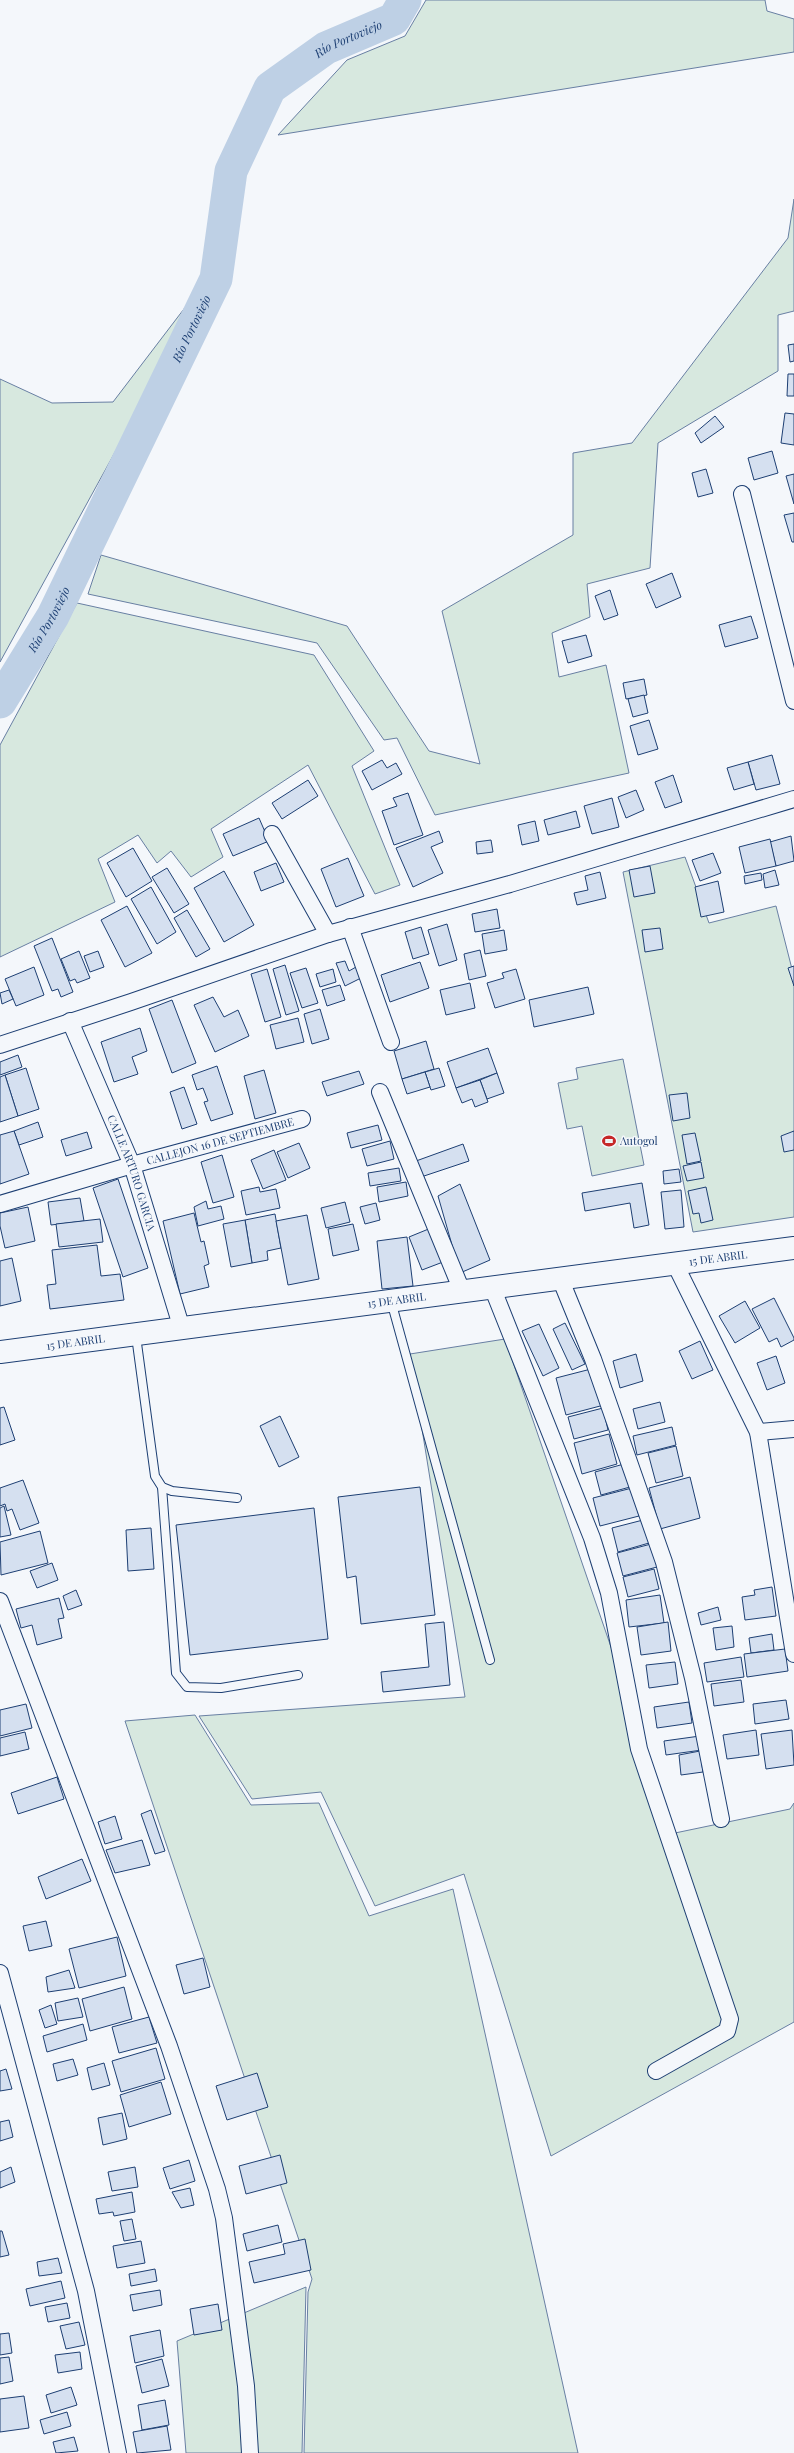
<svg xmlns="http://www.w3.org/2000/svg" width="794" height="2453" viewBox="0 0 794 2453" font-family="'Playfair Display',serif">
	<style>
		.green { fill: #d7e8df; stroke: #687fa3 }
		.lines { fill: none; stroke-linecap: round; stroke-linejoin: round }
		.river { stroke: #bed0e5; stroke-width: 33 }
		.building { fill: #d5e0f0; stroke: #1d3f73 }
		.service-casing { stroke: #1d3f73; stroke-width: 10 }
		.minor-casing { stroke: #1d3f73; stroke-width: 18 }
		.primary-casing { stroke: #1d3f73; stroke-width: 24 }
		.service { stroke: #f4f7fb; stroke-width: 8 }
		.minor { stroke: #f4f7fb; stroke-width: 16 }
		.primary { stroke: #f4f7fb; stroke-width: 22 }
		.labels { text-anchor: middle; stroke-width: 3; stroke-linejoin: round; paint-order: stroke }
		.street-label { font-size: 11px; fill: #1d3f73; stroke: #f4f7fb }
		.poi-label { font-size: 11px; fill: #1d3f73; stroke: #f4f7fb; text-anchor: start }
		.water-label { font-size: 12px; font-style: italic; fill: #1d3f73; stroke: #f4f7fb }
	</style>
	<rect width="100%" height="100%" fill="#f4f7fb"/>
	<g class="green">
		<path d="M426 0H765L767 11 794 19V52L278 135 347 60 405 36Z"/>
		<path d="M794 199V311L778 315V371L658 443 650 568 587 584 590 617 552 633 559 677 606 665 629 773 435 815 397 738 384 740 317 643 88 594 101 555 347 626 429 751 480 764 442 611 573 535V453L632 443 788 238Z"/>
		<path d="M190 301 131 423 0 662V379L52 403 113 402Z"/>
		<path d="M77 603 314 655 374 751 352 766 400 885 375 894 308 765 211 829 223 857 191 877 171 851 157 863 138 835 98 859 115 902 0 957V745Z"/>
		<path d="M685 857 709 923 776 906 794 977V1217L693 1232 623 872Z"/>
		<path d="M623 1059 644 1165 592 1176 582 1126 567 1129 558 1083 578 1079 576 1068Z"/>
		<path d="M505 1339 675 1833 790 1809 794 1803V2022L551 2156 464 1874 375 1906 321 1792 252 1799 199 1716 465 1697 410 1354Z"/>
		<path d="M195 1715 251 1805 319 1803 369 1916 453 1889 578 2453H304L308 2292 312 2279 125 1721Z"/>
		<path d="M306 2287 302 2453H186L177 2341Z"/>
	</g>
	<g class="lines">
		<path class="river" id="s1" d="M0 702 53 616 216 279 231 171 270 88 326 48 394 19 405 0"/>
	</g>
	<g class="building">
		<path d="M794 344V361L790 362 788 345Z"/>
		<path d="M788 374H794V396H787Z"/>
		<path d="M785 413 794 414V445L781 443Z"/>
		<path d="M715 416 724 427 701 443 695 433Z"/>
		<path d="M772 451 778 473 754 480 748 458Z"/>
		<path d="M706 469 713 493 698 497 692 473Z"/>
		<path d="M794 474V504L786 476Z"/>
		<path d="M794 513V542H792L784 515Z"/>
		<path d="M672 573 681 597 656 608 646 584Z"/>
		<path d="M610 590 618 615 604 620 595 596Z"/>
		<path d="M751 616 758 638 725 647 719 625Z"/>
		<path d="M586 635 592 656 568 663 562 641Z"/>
		<path d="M644 679 647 695 626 699 623 683Z"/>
		<path d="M644 695 648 713 633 717 628 699Z"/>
		<path d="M649 720 658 749 638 755 630 726Z"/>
		<path d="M772 755 780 784 756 790 748 762Z"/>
		<path d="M382 760 387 768 396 763 402 774 372 790 362 771Z"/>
		<path d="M748 762 754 784 734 790 727 768Z"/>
		<path d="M673 775 682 802 665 808 655 782Z"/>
		<path d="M308 780 318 796 282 819 272 803Z"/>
		<path d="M636 790 644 810 626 818 618 797Z"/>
		<path d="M408 793 423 835 394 845 382 811 397 806 393 798Z"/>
		<path d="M612 798 619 827 592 834 584 806Z"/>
		<path d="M576 811 580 827 548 835 544 820Z"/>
		<path d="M259 818 269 841 233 856 223 834Z"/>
		<path d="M535 821 539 841 522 845 518 825Z"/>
		<path d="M439 831 443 842 431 847 443 873 413 887 396 848Z"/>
		<path d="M791 836 794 861 776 866 770 842Z"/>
		<path d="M770 839 776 866 745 873 739 847Z"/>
		<path d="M491 840 493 852 477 854 476 842Z"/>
		<path d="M133 848 152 881 126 897 107 863Z"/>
		<path d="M713 853 721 873 700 881 692 860Z"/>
		<path d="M348 858 364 896 336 907 321 869Z"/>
		<path d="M276 863 284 882 261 891 254 872Z"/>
		<path d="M650 866 655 893 634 897 629 870Z"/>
		<path d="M167 868 189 904 174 913 152 877Z"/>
		<path d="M775 870 779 885 765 888 763 874Z"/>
		<path d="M224 871 254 925 224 942 194 888Z"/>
		<path d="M600 872 606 898 577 905 574 893 588 890 585 876Z"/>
		<path d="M761 873 762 880 745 884 744 876Z"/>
		<path d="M718 881 724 912 701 917 695 887Z"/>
		<path d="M151 887 176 932 157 944 131 899Z"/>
		<path d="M127 906 152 953 125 967 101 920Z"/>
		<path d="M497 909 500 928 475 932 472 914Z"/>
		<path d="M187 910 210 949 196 957 174 918Z"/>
		<path d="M447 924 457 960 439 966 428 930Z"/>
		<path d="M421 927 429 954 413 959 405 932Z"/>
		<path d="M660 928 663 949 645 952 642 930Z"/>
		<path d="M504 930 507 950 485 954 482 934Z"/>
		<path d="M52 938 73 992 61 997 58 989 52 991 34 946Z"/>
		<path d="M480 950 486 976 469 980 464 954Z"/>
		<path d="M79 951 90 978 77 983 75 979 70 981 61 959Z"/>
		<path d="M98 951 104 967 90 972 84 956Z"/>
		<path d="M345 961 349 971 356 967 361 978 345 986 336 963Z"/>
		<path d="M420 962 429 988 390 1002 381 975Z"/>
		<path d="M285 965 299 1011 286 1015 273 969Z"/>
		<path d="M794 966V986L788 968Z"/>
		<path d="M34 967 44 995 16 1006 5 979Z"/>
		<path d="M306 968 318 1003 302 1008 290 973Z"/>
		<path d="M267 969 281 1017 265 1022 251 974Z"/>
		<path d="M333 969 336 982 320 987 316 974Z"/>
		<path d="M516 969 525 999 495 1008 487 983 504 978 502 973Z"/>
		<path d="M470 983 475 1008 446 1015 440 990Z"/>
		<path d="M340 985 345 1000 327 1006 322 990Z"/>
		<path d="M588 987 594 1014 534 1027 529 1000Z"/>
		<path d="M9 990 13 999 2 1004 0 993Z"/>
		<path d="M213 997 224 1017 238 1010 249 1036 215 1052 194 1005Z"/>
		<path d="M172 1000 196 1063 172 1073 149 1009Z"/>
		<path d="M320 1009 329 1039 312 1044 304 1014Z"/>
		<path d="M298 1018 304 1042 276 1049 270 1025Z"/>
		<path d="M140 1028 147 1051 132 1057 138 1074 114 1082 101 1042Z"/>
		<path d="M426 1041 434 1069 402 1079 394 1051Z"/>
		<path d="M488 1048 497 1073 456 1088 447 1062Z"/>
		<path d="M18 1055 22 1067 0 1075V1062Z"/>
		<path d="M217 1066 233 1114 211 1121 204 1102 208 1101 203 1088 197 1090 192 1075Z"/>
		<path d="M26 1068 39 1109 18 1116 5 1075Z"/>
		<path d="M439 1068 445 1086 431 1090 425 1072Z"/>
		<path d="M264 1070 276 1113 255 1119 244 1076Z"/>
		<path d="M359 1071 364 1084 327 1096 322 1082Z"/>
		<path d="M425 1072 430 1087 407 1094 402 1079Z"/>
		<path d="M497 1073 504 1093 487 1099 480 1080Z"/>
		<path d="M5 1075 18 1116 0 1122V1077Z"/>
		<path d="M480 1080 488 1102 475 1107 472 1099 462 1103 456 1088Z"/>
		<path d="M184 1087 197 1124 182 1129 170 1092Z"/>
		<path d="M687 1093 690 1118 673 1121 669 1095Z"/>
		<path d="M38 1122 43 1137 19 1145 14 1131Z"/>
		<path d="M378 1125 382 1140 351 1148 347 1133Z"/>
		<path d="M14 1131 29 1174 0 1184V1135Z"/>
		<path d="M794 1131V1150L784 1152 781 1136Z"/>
		<path d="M87 1132 92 1148 66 1156 61 1140Z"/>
		<path d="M695 1133 701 1161 687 1164 682 1135Z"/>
		<path d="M390 1141 394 1159 367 1166 362 1149Z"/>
		<path d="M299 1143 310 1168 288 1178 277 1152Z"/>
		<path d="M463 1144 469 1161 421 1177 416 1161Z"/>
		<path d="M274 1150 286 1180 263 1189 251 1160Z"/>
		<path d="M222 1155 234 1197 213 1203 201 1162Z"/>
		<path d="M701 1162 704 1178 687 1181 683 1166Z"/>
		<path d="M399 1168 401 1181 370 1186 368 1173Z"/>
		<path d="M679 1169 681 1182 664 1184 663 1171Z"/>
		<path d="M118 1179 148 1268 123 1277 93 1188Z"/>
		<path d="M406 1182 408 1196 379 1202 377 1187Z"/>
		<path d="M642 1183 649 1225 634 1228 630 1203 585 1211 582 1193Z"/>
		<path d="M460 1184 490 1260 460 1273 438 1196Z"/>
		<path d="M259 1187 260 1192 276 1189 280 1208 246 1215 241 1191Z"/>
		<path d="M706 1187 713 1220 701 1223 699 1213 693 1214 688 1191Z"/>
		<path d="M681 1190 684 1227 665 1229 661 1192Z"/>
		<path d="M80 1198 84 1221 51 1225 48 1202Z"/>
		<path d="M206 1201 208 1209 221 1206 224 1219 198 1226 194 1207Z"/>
		<path d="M345 1202 350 1222 326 1228 321 1208Z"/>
		<path d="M376 1203 380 1220 365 1224 360 1207Z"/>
		<path d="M28 1207 35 1241 5 1248 0 1226V1213Z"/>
		<path d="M194 1213 201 1242 204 1241 209 1264 204 1266 209 1287 180 1294 163 1221Z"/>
		<path d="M275 1214 281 1248 267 1251 268 1260 252 1263 245 1220Z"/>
		<path d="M307 1215 319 1279 288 1285 276 1221Z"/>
		<path d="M100 1219 103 1242 59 1247 56 1224Z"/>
		<path d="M245 1220 252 1263 231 1267 223 1224Z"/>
		<path d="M353 1224 359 1250 333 1256 328 1229Z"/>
		<path d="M431 1228 443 1262 422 1270 409 1237Z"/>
		<path d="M407 1237 413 1286 382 1289 377 1241Z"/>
		<path d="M97 1245 101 1276 120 1274 124 1300 50 1309 47 1285 56 1284 52 1250Z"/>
		<path d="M12 1258 21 1301 0 1306V1261Z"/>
		<path d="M774 1298 794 1338V1340L781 1347 777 1338 769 1342 752 1309Z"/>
		<path d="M745 1301 760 1328 735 1343 719 1316Z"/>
		<path d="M565 1323 585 1364 572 1370 553 1329Z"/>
		<path d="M539 1324 559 1368 543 1376 522 1331Z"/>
		<path d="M700 1341 713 1370 692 1379 679 1351Z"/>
		<path d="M636 1354 643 1381 620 1388 613 1361Z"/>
		<path d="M776 1356 785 1383 767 1390 757 1363Z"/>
		<path d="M591 1369 604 1405 566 1415 556 1378Z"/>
		<path d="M660 1402 665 1422 638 1429 633 1409Z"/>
		<path d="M4 1407 15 1440 0 1445V1408Z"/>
		<path d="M603 1408 608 1430 574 1439 568 1417Z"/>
		<path d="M280 1416 299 1457 279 1467 260 1426Z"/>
		<path d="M672 1427 676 1445 637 1455 633 1436Z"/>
		<path d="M609 1434 617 1464 582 1474 574 1443Z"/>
		<path d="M676 1446 683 1476 656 1483 648 1453Z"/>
		<path d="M624 1464 630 1487 601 1495 595 1472Z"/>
		<path d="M690 1477 700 1518 660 1529 649 1488Z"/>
		<path d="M23 1480 39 1523 20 1530 12 1509 7 1511 5 1504 0 1506V1488Z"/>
		<path d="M420 1487 435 1615 361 1624 356 1576 347 1578 338 1497Z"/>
		<path d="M632 1488 639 1516 600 1526 593 1498Z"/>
		<path d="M4 1506 11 1535 0 1537V1508Z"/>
		<path d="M314 1508 328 1639 190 1655 176 1525Z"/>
		<path d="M643 1520 649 1543 618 1552 612 1528Z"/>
		<path d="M151 1528 154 1569 128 1571 126 1530Z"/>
		<path d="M40 1531 48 1563 1 1575 0 1542Z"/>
		<path d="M651 1544 657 1567 623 1576 617 1553Z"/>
		<path d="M52 1563 58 1580 37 1588 30 1571Z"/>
		<path d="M654 1569 659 1589 628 1597 623 1577Z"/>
		<path d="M772 1587 776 1616 745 1620 742 1597 755 1595 754 1590Z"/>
		<path d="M76 1590 82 1605 68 1610 63 1596Z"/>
		<path d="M660 1595 664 1623 629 1627 626 1600Z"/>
		<path d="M59 1598 64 1618 58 1619 62 1638 37 1645 32 1625 21 1628 16 1609Z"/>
		<path d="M718 1607 721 1620 701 1625 698 1613Z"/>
		<path d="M444 1622 450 1685 383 1692 381 1672 429 1667 425 1624Z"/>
		<path d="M668 1622 671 1651 641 1655 637 1627Z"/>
		<path d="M732 1626 734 1647 716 1650 713 1628Z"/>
		<path d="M772 1634 774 1650 751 1653 749 1638Z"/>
		<path d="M785 1649 788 1671 747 1677 744 1654Z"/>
		<path d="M741 1657 744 1677 707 1682 704 1663Z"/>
		<path d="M675 1662 678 1684 649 1688 646 1665Z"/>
		<path d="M741 1680 744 1702 714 1706 711 1684Z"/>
		<path d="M786 1700 789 1719 755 1724 753 1704Z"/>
		<path d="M689 1702 692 1723 657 1728 654 1707Z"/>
		<path d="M26 1704 32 1728 0 1736V1710Z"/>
		<path d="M756 1730 759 1755 727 1759 723 1735Z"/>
		<path d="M792 1730 794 1765 766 1769 761 1734Z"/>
		<path d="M25 1732 29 1749 0 1756V1738Z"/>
		<path d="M700 1736 702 1750 666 1755 664 1741Z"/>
		<path d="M700 1751 703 1772 681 1775 679 1755Z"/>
		<path d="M57 1777 64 1799 18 1814 11 1793Z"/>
		<path d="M151 1810 165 1851 155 1854 141 1814Z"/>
		<path d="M115 1816 122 1839 105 1844 98 1822Z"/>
		<path d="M142 1840 150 1865 115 1873 106 1850Z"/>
		<path d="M82 1859 91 1881 46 1899 38 1877Z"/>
		<path d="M46 1921 52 1946 29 1951 23 1926Z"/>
		<path d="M117 1937 126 1976 79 1988 69 1949Z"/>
		<path d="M203 1958 210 1987 184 1994 176 1965Z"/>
		<path d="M69 1970 75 1988 48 1992 46 1977Z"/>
		<path d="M124 1987 132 2019 90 2031 82 1999Z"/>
		<path d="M78 1998 83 2017 58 2021 55 2003Z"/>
		<path d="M51 2005 57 2024 45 2028 39 2010Z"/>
		<path d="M149 2017 157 2043 119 2053 112 2027Z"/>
		<path d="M83 2024 87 2040 47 2052 43 2036Z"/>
		<path d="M156 2048 165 2079 121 2092 112 2061Z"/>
		<path d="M73 2059 78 2075 57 2081 53 2064Z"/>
		<path d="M104 2063 110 2085 92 2090 87 2068Z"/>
		<path d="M6 2069 12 2089 0 2091V2071Z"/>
		<path d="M257 2073 268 2107 227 2120 216 2086Z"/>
		<path d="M161 2082 171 2114 129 2127 120 2095Z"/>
		<path d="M122 2113 127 2139 103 2145 98 2118Z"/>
		<path d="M9 2120 13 2137 0 2141V2122Z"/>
		<path d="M280 2155 287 2183 246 2194 239 2166Z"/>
		<path d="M189 2160 195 2181 170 2189 163 2168Z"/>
		<path d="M11 2167 15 2182 0 2188V2172Z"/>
		<path d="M135 2167 138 2187 112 2191 108 2172Z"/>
		<path d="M190 2188 194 2205 181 2208 172 2192Z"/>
		<path d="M132 2192 135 2212 114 2216 113 2212 99 2214 96 2199Z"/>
		<path d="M132 2219 136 2239 124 2241 120 2221Z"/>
		<path d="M278 2225 282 2242 247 2251 243 2234Z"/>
		<path d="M0 2231H2L9 2255 0 2257Z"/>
		<path d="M305 2239 311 2270 254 2283 249 2262 285 2254 283 2244Z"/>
		<path d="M141 2241 145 2263 117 2268 113 2246Z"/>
		<path d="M58 2258 62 2273 39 2276 37 2262Z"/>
		<path d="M155 2269 157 2281 131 2286 129 2274Z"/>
		<path d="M61 2281 65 2298 30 2306 26 2289Z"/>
		<path d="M160 2290 162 2305 133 2311 130 2295Z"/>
		<path d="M67 2303 70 2318 48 2322 45 2307Z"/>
		<path d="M218 2304 222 2330 194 2335 190 2309Z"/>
		<path d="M79 2322 85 2345 66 2349 60 2326Z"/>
		<path d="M160 2330 164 2356 135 2363 130 2336Z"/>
		<path d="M9 2333 12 2353 0 2355V2334Z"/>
		<path d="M80 2352 82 2369 58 2373 55 2355Z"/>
		<path d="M9 2357 13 2381 0 2384V2358Z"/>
		<path d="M162 2359 169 2386 142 2393 136 2366Z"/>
		<path d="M71 2387 77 2405 51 2413 46 2395Z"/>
		<path d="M24 2396 29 2428 0 2432V2399Z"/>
		<path d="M165 2400 169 2425 142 2430 138 2405Z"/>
		<path d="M67 2412 71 2426 44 2434 40 2420Z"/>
		<path d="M167 2426 171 2450 137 2453 133 2432Z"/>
		<path d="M74 2437 78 2451 56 2453 53 2442Z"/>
	</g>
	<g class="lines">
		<g class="service-casing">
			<g id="service">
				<path d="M391 1301 490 1660"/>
				<path d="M136 1336 155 1476 162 1487 172 1491 237 1498"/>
				<path d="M162 1487 176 1673 187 1687 221 1688 298 1675"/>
			</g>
		</g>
		<g class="minor-casing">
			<g id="minor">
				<path d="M742 494 794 701"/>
				<path d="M272 834 328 934"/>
				<path d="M350 927 391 1042"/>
				<path id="s2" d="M70 1021 132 1165 182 1329"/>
				<path d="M0 1045 131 1002 328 934 510 884 794 799"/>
				<path d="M380 1092 462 1291"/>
				<path id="s3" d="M0 1204 132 1165 302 1119"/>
				<path d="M675 1264 758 1432 794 1654"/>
				<path d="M560 1278 593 1359 664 1562 693 1678 721 1819"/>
				<path d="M492 1287 592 1538 609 1593 639 1749 730 2019 727 2031 656 2071"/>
				<path d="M758 1432 794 1429"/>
				<path d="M0 1601 169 2046 217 2189 224 2218 246 2386 250 2453"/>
				<path d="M0 1973 86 2291 118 2453"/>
			</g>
		</g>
		<g class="primary-casing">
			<g id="primary">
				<path id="s4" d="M0 1352 794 1248"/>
			</g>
		</g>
		<use href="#service" class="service"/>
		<use href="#minor" class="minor"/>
		<use href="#primary" class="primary"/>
	</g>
	<defs>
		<g id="stadium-bare" transform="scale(1.08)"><path d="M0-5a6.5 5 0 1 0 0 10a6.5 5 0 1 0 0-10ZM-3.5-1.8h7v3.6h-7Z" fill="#c62828" stroke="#f4f7fb" stroke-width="2.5" paint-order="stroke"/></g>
	</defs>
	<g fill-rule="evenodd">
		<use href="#stadium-bare" x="609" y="1141"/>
	</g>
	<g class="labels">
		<g class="street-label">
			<text dy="4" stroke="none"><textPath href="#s3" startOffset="229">CALLEJON 16 DE SEPTIEMBRE</textPath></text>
			<text dy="4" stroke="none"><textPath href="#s2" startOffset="164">CALLE ARTURO GARCIA</textPath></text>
			<text dy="4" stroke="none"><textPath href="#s4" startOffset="724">15 DE ABRIL</textPath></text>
			<text dy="4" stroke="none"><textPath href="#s4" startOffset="400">15 DE ABRIL</textPath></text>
			<text dy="4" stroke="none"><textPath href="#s4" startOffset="76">15 DE ABRIL</textPath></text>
		</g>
		<g class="poi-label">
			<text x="620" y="1145">Autogol</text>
		</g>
		<g class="water-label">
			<text dy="4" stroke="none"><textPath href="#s1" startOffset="769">Río Portoviejo</textPath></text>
			<text dy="4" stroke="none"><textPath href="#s1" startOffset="420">Río Portoviejo</textPath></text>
			<text dy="4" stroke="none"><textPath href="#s1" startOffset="96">Río Portoviejo</textPath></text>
		</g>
	</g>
</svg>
